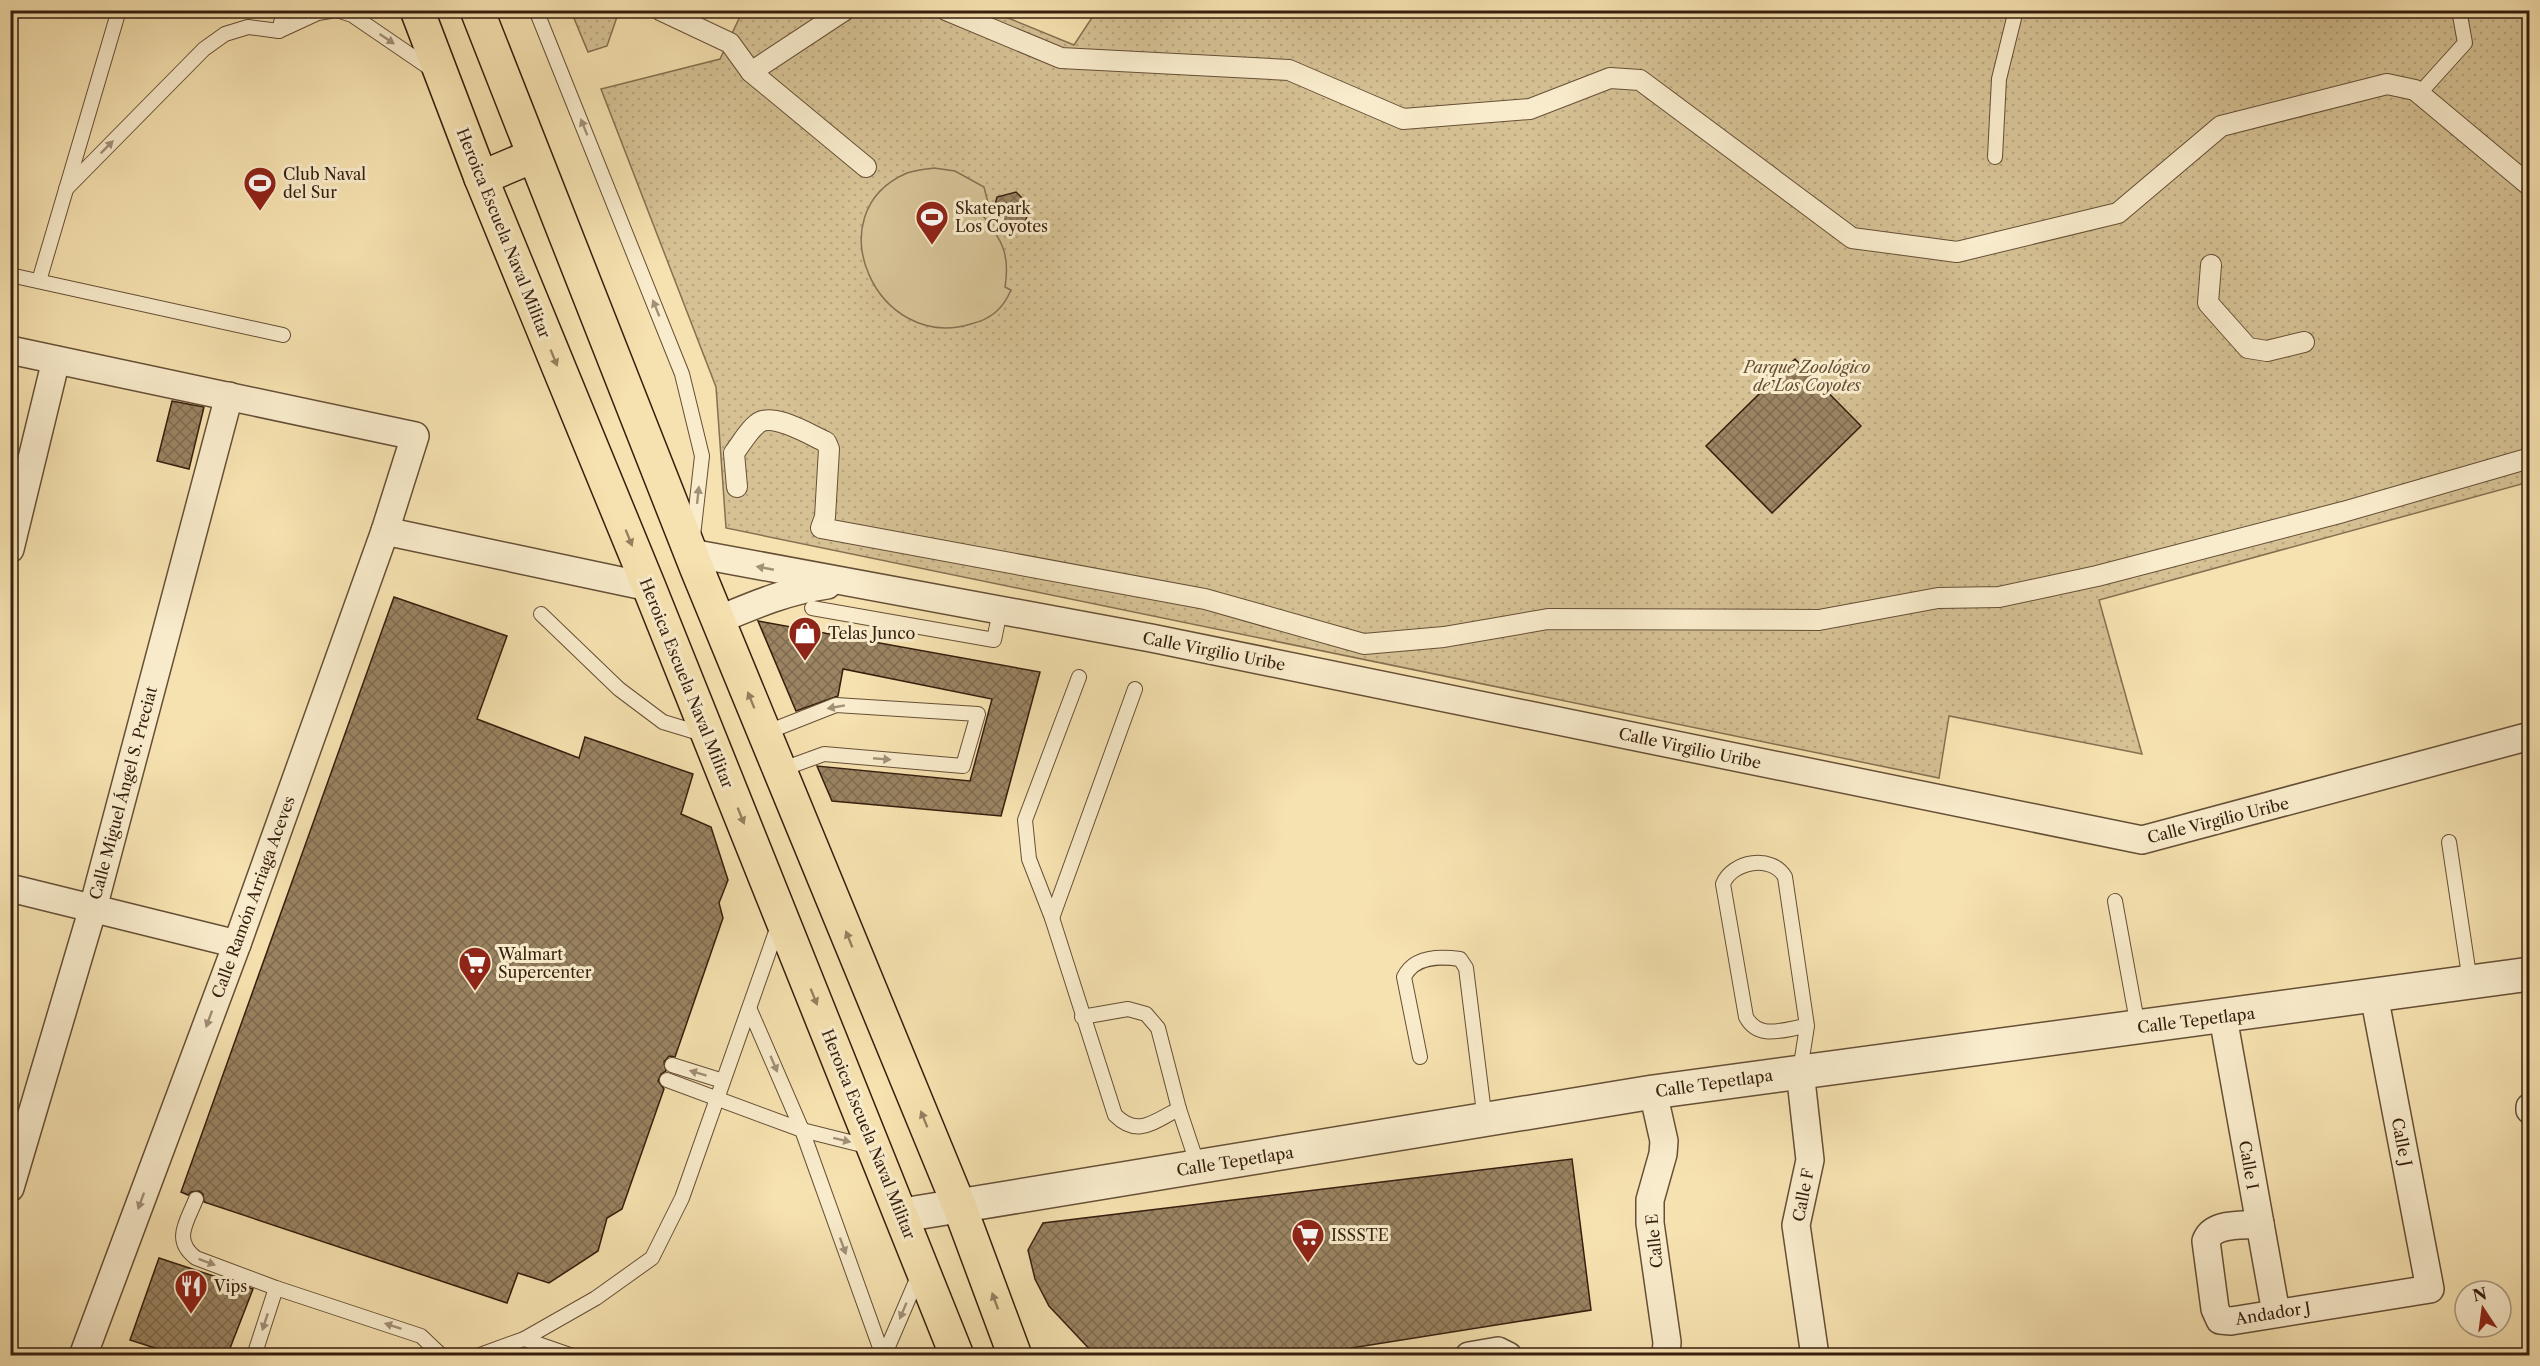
<svg xmlns="http://www.w3.org/2000/svg" width="2540" height="1366" viewBox="0 0 2540 1366" font-family="'Libre Caslon Text',serif">
	<style>
		.grass { fill: url(#grass-dots); stroke: #867051; stroke-width: 1.5 }
		.garden { fill: #d5c194; stroke: #867051; stroke-width: 1.5 }
		.building { fill: url(#building-cross-hatch); stroke: #361e0e; stroke-width: 1.5 }
		.lines { fill: none; stroke-linecap: round; stroke-linejoin: round }
		.service-casing { stroke: #664f36; stroke-width: 16 }
		.pedestrian-casing { stroke: #664f36; stroke-width: 22 }
		.minor-casing { stroke: #664f36; stroke-width: 30 }
		.tertiary-casing { stroke: #664f36; stroke-width: 36 }
		.primary-casing { stroke: #361e0e; stroke-width: 36 }
		.service { stroke: #f9eccc; stroke-width: 14 }
		.pedestrian { stroke: #f9eccc; stroke-width: 20 }
		.minor { stroke: #f9eccc; stroke-width: 27 }
		.tertiary { stroke: #f9eccc; stroke-width: 33 }
		.primary { stroke: #f6e2b0; stroke-width: 33 }
		.oneway { fill: #a18f76 }
		.oneway2 { fill: #96805f }
		.labels { text-anchor: middle; stroke-width: 6; stroke-linejoin: round; paint-order: stroke }
		.poi-label { font-size: 16px; fill: #361e0e; stroke: #f9eccc; text-anchor: start }
		.street-label { font-size: 16px; fill: #361e0e; stroke: #f9eccc }
		.park-label { font-size: 16px; font-style: italic; fill: #664f36; stroke: #f9eccc }
	</style>
	<defs>
		<pattern id="grass-dots" width="8" height="8" patternUnits="userSpaceOnUse" patternTransform="scale(1.5)"><rect width="8" height="8" fill="#d5c194"/><path d="M2 2h.1M6 6h.1" fill="none" stroke="#b7a57e" stroke-width="1.8" stroke-linecap="round"/></pattern>
		<pattern id="building-cross-hatch" width="8" height="8" patternUnits="userSpaceOnUse" patternTransform="scale(1.5)"><rect width="8" height="8" fill="#9a8462"/><path d="M0 0l8 8M0 8l8-8" fill="none" stroke="#7e6b4f"/></pattern>
	</defs>
	<rect width="100%" height="100%" fill="#f6e2b0"/>
	<filter id="stains"><feTurbulence type="fractalNoise" baseFrequency=".00333" numOctaves="4"/><feColorMatrix values="0 0 0 0 .2 0 0 0 0 .09 0 0 0 0 .02 0 0 0 .5 -.17"/></filter>
	<radialGradient id="worn" r=".72"><stop offset=".6" stop-color="#630" stop-opacity="0"/><stop offset="1" stop-color="#630" stop-opacity=".3"/></radialGradient>
	<g class="grass">
		<path d="M743 10 991 11 1074 45 1097 10 2529 11V482L2099 600 2142 754 1949 716 1939 778 726 528 716 387 601 89 720 59Z"/>
		<path d="M571 11H619L607 46 588 52Z"/>
	</g>
	<path class="garden" d="M934 168 955 171 984 187 990 211 984 217C1003 241 1010 256 1005 287L1011 290C1003 309 991 319 971 324 877 353 814 213 907 173 915 170 925 169 934 168Z"/>
	<g class="building">
		<path d="M1016 192 1030 206 1024 226 1006 231 992 216 997 197Z"/>
		<path d="M1795 359 1861 426 1772 513 1706 446Z"/>
		<path d="M172 401 204 407 189 469 157 461Z"/>
		<path d="M394 597 507 636 477 719 579 758 585 737 693 774 681 814 711 827 728 880 719 903 723 918 675 1057 669 1056 664 1062 666 1071 661 1074 658 1081 664 1089 622 1209 607 1218 598 1251 549 1283 518 1273 507 1303 204 1202 203 1194 199 1191 191 1192 188 1195 181 1192Z"/>
		<path d="M758 621 1040 672 1001 816 832 801 817 766 970 781 992 699 843 669 838 696 796 711Z"/>
		<path d="M1572 1159 1591 1310 1301 1356H1096L1049 1306 1035 1279 1028 1250 1043 1223Z"/>
		<path d="M159 1258 253 1289 227 1356H180L130 1340Z"/>
	</g>
	<g class="lines">
		<g class="service-casing">
			<g id="service">
				<path d="M337 10 352 15 434 71"/>
				<path d="M536 10 682 374 702 456 693 536"/>
				<path d="M279 31 284 10"/>
				<path d="M2419 94 2465 43 2459 10"/>
				<path d="M1995 157 1999 79 2016 10"/>
				<path d="M66 189 204 49 225 34 248 27 279 31 318 13 336 10"/>
				<path d="M10 275 283 335"/>
				<path d="M39 281 119 10"/>
				<path d="M812 608 994 640 1000 611"/>
				<path d="M541 614 619 689 663 722 706 735"/>
				<path d="M1079 677 1025 820 1029 859 1052 918 1115 1115C1138 1138 1154 1121 1179 1109"/>
				<path d="M765 733 836 705 978 714 963 766 824 754 780 770"/>
				<path d="M2449 842 2470 982"/>
				<path d="M2115 901 2138 1027"/>
				<path d="M1052 918 1135 689"/>
				<path d="M750 1010 802 1130 883 1356"/>
				<path d="M1082 1017 1128 1009 1146 1014 1158 1028 1179 1109 1198 1166"/>
				<path d="M1420 1057 1404 977C1414 956 1439 956 1460 959L1466 968 1485 1121"/>
				<path d="M672 1065 723 1081"/>
				<path d="M1800 1071 1807 1026 1785 877C1772 854 1732 861 1723 884L1746 1017C1759 1041 1784 1029 1807 1026"/>
				<path d="M667 1080 802 1130 870 1147"/>
				<path d="M196 1199C187 1222 172 1240 196 1258L276 1288 421 1336 442 1356"/>
				<path d="M524 1339 573 1356"/>
				<path d="M254 1356 276 1288"/>
				<path d="M477 1356 524 1339 596 1298 652 1258 682 1198 778 926"/>
				<path d="M884 1356 920 1272"/>
			</g>
		</g>
		<g class="pedestrian-casing">
			<g id="pedestrian">
				<path d="M660 10 730 43 751 72 845 10"/>
				<path d="M946 10 1061 58 1289 70 1403 119 1530 109 1610 78 1640 80 1852 238 1957 252 2118 213 2221 126 2387 84 2415 90 2530 186"/>
				<path d="M751 72 866 167"/>
				<path d="M2211 265 2208 303 2248 348 2267 351 2304 342"/>
				<path d="M737 487 734 453C741 444 748 431 757 424 772 411 810 435 826 442L829 449 825 517 821 528 1205 599 1364 644 1444 637 1548 619 1819 620 1938 598 1999 597 2097 576 2343 512 2530 458"/>
			</g>
		</g>
		<g class="minor-casing">
			<g id="minor">
				<path d="M10 350 415 436 385 531 237 944 83 1356"/>
				<path d="M385 531 649 587"/>
				<path d="M10 549 56 360"/>
				<path d="M691 553 1151 638 2142 840 2530 736"/>
				<path d="M718 620C754 605 789 590 827 585"/>
				<path d="M10 888 237 944"/>
				<path d="M2223 1017 2276 1313"/>
				<path d="M1800 1071 1810 1160 1796 1225 1815 1356"/>
				<path d="M1653 1092 1664 1141 1663 1154 1650 1200V1223L1667 1342 1666 1356"/>
				<path d="M2530 1107V1110"/>
				<path d="M10 1188 93 908 229 396"/>
				<path d="M2260 1224C2242 1226 2213 1222 2206 1241L2215 1309 2220 1320 2231 1321 2430 1289 2374 995"/>
				<path d="M1469 1356 1498 1351 1508 1356"/>
			</g>
		</g>
		<g class="tertiary-casing">
			<path id="tertiary" d="M903 1215 1653 1092 2530 974"/>
		</g>
		<g class="primary-casing">
			<g id="primary">
				<path d="M417 10 481 178 649 587 957 1356"/>
				<path d="M477 10 697 569 960 1208 1015 1356"/>
				<path d="M481 178 533 156"/>
			</g>
		</g>
		<use href="#service" class="service"/>
		<use href="#pedestrian" class="pedestrian"/>
		<use href="#minor" class="minor"/>
		<use href="#tertiary" class="tertiary"/>
		<use href="#primary" class="primary"/>
	</g>
	<defs><path id="oneway-solid" d="M-6-.8H1V-3.2L6.5 0L1 3.2V.8H-6Z" transform="scale(1.5)"/></defs>
	<g class="oneway">
		<use href="#oneway-solid" transform="translate(387 39) rotate(34)"/>
		<use href="#oneway-solid" transform="translate(584 127) rotate(-112)"/>
		<use href="#oneway-solid" transform="translate(107 147) rotate(-45)"/>
		<use href="#oneway-solid" transform="translate(656 308) rotate(-112)"/>
		<use href="#oneway-solid" transform="translate(698 495) rotate(-84)"/>
		<use href="#oneway-solid" transform="translate(765 568) rotate(-169)"/>
		<use href="#oneway-solid" transform="translate(836 707) rotate(170)"/>
		<use href="#oneway-solid" transform="translate(882 759) rotate(5)"/>
		<use href="#oneway-solid" transform="translate(209 1019) rotate(110)"/>
		<use href="#oneway-solid" transform="translate(774 1064) rotate(67)"/>
		<use href="#oneway-solid" transform="translate(698 1073) rotate(-163)"/>
		<use href="#oneway-solid" transform="translate(842 1140) rotate(14)"/>
		<use href="#oneway-solid" transform="translate(141 1201) rotate(110)"/>
		<use href="#oneway-solid" transform="translate(843 1246) rotate(70)"/>
		<use href="#oneway-solid" transform="translate(207 1262) rotate(21)"/>
		<use href="#oneway-solid" transform="translate(903 1311) rotate(113)"/>
		<use href="#oneway-solid" transform="translate(265 1322) rotate(108)"/>
		<use href="#oneway-solid" transform="translate(393 1326) rotate(-162)"/>
	</g>
	<g class="oneway2">
		<use href="#oneway-solid" transform="translate(554 358) rotate(68)"/>
		<use href="#oneway-solid" transform="translate(629 538) rotate(68)"/>
		<use href="#oneway-solid" transform="translate(751 700) rotate(-112)"/>
		<use href="#oneway-solid" transform="translate(741 816) rotate(68)"/>
		<use href="#oneway-solid" transform="translate(849 939) rotate(-112)"/>
		<use href="#oneway-solid" transform="translate(814 997) rotate(68)"/>
		<use href="#oneway-solid" transform="translate(924 1119) rotate(-112)"/>
		<use href="#oneway-solid" transform="translate(995 1301) rotate(-110)"/>
	</g>
	<defs>
		<g id="stadium-pin" transform="scale(1.725)"><path d="M0 17L-7.5 6A9.5 9.5 0 1 1 7.5 6Z" fill="#8f2418" stroke="#f9eccc"/><path d="M0-5a6.5 5 0 1 0 0 10a6.5 5 0 1 0 0-10ZM-3.5-1.8h7v3.6h-7Z" fill="#fff"/></g>
		<g id="shop-pin" transform="scale(1.725)"><path d="M0 17L-7.5 6A9.5 9.5 0 1 1 7.5 6Z" fill="#8f2418" stroke="#f9eccc"/><path d="M-5-2.5h2.3a2.7 3.5 0 0 1 5.4 0H5L5.5 6h-11ZM-1.5-2.5h3a1.5 2.3 0 0 0-3 0Z" fill="#fff"/></g>
		<g id="supermarket-pin" transform="scale(1.725)"><path d="M0 17L-7.5 6A9.5 9.5 0 1 1 7.5 6Z" fill="#8f2418" stroke="#f9eccc"/><path d="M-6-5.5h2.5l.6 2H6L4.5 2H-2.5L-4.4-4H-6ZM-1.5 3.2a1.3 1.3 0 1 0 .1 0ZM3 3.2a1.3 1.3 0 1 0 .1 0Z" fill="#fff"/></g>
		<g id="restaurant-pin" transform="scale(1.725)"><path d="M0 17L-7.5 6A9.5 9.5 0 1 1 7.5 6Z" fill="#8f2418" stroke="#f9eccc"/><path d="M-5-6h1v4h1v-4h1v4h1v-4h1v5L-1.5 .5V6h-2V.5L-5-1ZM5-6V6H3V1.5H1.5Q1.5-4 5-6Z" fill="#fff"/></g>
	</defs>
	<g fill-rule="evenodd">
		<use href="#stadium-pin" x="260" y="183"/>
		<use href="#stadium-pin" x="932" y="217"/>
		<use href="#shop-pin" x="805" y="633"/>
		<use href="#supermarket-pin" x="475" y="963"/>
		<use href="#supermarket-pin" x="1308" y="1235"/>
		<use href="#restaurant-pin" x="191" y="1286"/>
	</g>
	<g class="labels">
		<g class="poi-label">
			<text x="283" y="180">Club Naval<tspan x="283" dy="18">del Sur</tspan></text>
			<text x="955" y="214">Skatepark<tspan x="955" dy="18">Los Coyotes</tspan></text>
			<text x="828" y="639">Telas Junco</text>
			<text x="498" y="960">Walmart<tspan x="498" dy="18">Supercenter</tspan></text>
			<text x="1331" y="1241">ISSSTE</text>
			<text x="214" y="1292">Vips</text>
		</g>
		<g class="street-label">
			<text transform="translate(504 233) rotate(68)" y="6">Heroica Escuela Naval Militar</text>
			<text transform="translate(1214 651) rotate(11)" y="6">Calle Virgilio Uribe</text>
			<text transform="translate(687 683) rotate(68)" y="6">Heroica Escuela Naval Militar</text>
			<text transform="translate(1690 748) rotate(12)" y="6">Calle Virgilio Uribe</text>
			<text transform="translate(123 793) rotate(-75)" y="6">Calle Miguel Ángel S. Preciat</text>
			<text transform="translate(2218 820) rotate(-14)" y="6">Calle Virgilio Uribe</text>
			<text transform="translate(253 897) rotate(-70)" y="6">Calle Ramón Arriaga Aceves</text>
			<text transform="translate(2196 1020) rotate(-7)" y="6">Calle Tepetlapa</text>
			<text transform="translate(1714 1083) rotate(-8)" y="6">Calle Tepetlapa</text>
			<text transform="translate(869 1134) rotate(68)" y="6">Heroica Escuela Naval Militar</text>
			<text transform="translate(2402 1142) rotate(79)" y="6">Calle J</text>
			<text transform="translate(1235 1161) rotate(-9)" y="6">Calle Tepetlapa</text>
			<text transform="translate(2249 1165) rotate(80)" y="6">Calle I</text>
			<text transform="translate(1803 1195) rotate(-79)" y="6">Calle F</text>
			<text transform="translate(1654 1241) rotate(-96)" y="6">Calle E</text>
			<text transform="translate(2273 1313) rotate(-9)" y="6">Andador J</text>
		</g>
		<g class="park-label">
			<text x="1807" y="373">Parque Zoológico<tspan x="1807" dy="18">de Los Coyotes</tspan></text>
		</g>
	</g>
	<rect width="2540" height="1366" fill="none" stroke="#f6e2b0" stroke-width="36"/>
	<rect x="12" y="12" width="2516" height="1342" fill="none" stroke="#361e0e" stroke-width="3"/>
	<rect x="18" y="18" width="2504" height="1330" fill="none" stroke="#361e0e" stroke-width="1.5"/>
	<g transform="translate(2483 1309) rotate(347)"><circle r="28" fill="#f9eccc" stroke="#ab9a80" stroke-width="1.5"/>
	<path d="M0-4.5L10 22L0 15L-10 22Z" fill="#8f2418"/>
	<text y="-9" font-size="16" font-weight="bold" text-anchor="middle" fill="#361e0e">N</text>
	</g>
	<rect width="100%" height="100%" filter="url(#stains)"/>
	<rect width="100%" height="100%" fill="url(#worn)"/>
</svg>
